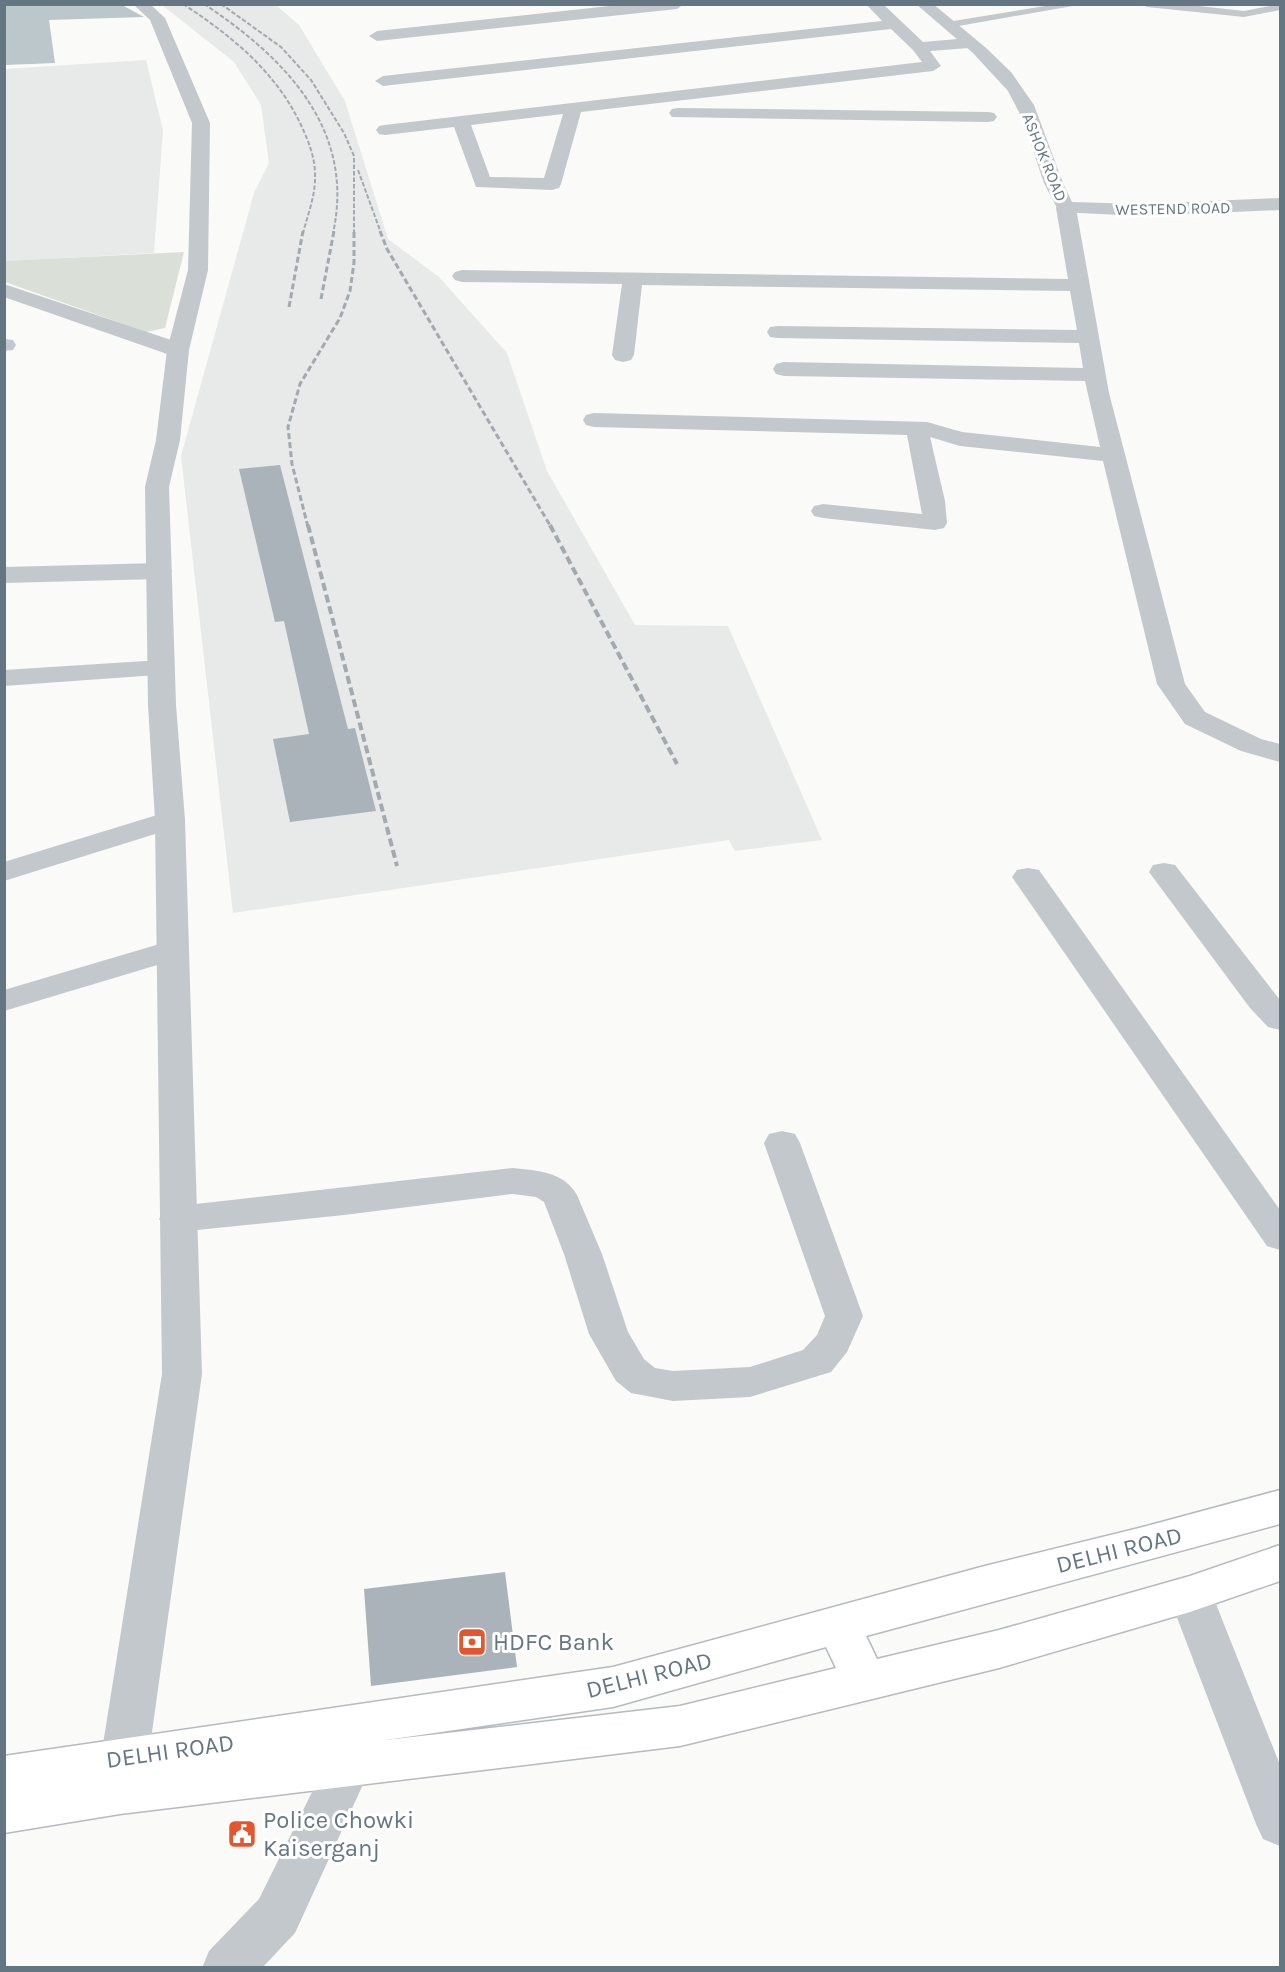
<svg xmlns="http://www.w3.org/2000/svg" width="1285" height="1972" viewBox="0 0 1285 1972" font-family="Karla,sans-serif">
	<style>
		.built { fill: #e8e9e9 }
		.green { fill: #dadfd7 }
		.water { fill: #bbc7cb }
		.building { fill: #aab3b9 }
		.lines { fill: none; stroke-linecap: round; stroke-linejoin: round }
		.primary-casing { stroke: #b5babe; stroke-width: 3 }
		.service { fill: #c3c8cc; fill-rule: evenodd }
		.minor { fill: #c3c8cc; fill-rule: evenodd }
		.tertiary { fill: #c3c8cc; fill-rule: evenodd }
		.primary { fill: #fff; fill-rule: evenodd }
		.rail-far2 { stroke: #a2aab0; stroke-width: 2; stroke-dasharray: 4.5 2; stroke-linecap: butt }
		.rail-far1 { stroke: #a2aab0; stroke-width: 3; stroke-dasharray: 6 3; stroke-linecap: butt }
		.rail { stroke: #a2aab0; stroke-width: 4; stroke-dasharray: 8 4; stroke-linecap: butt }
		.labels { text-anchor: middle; stroke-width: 6; stroke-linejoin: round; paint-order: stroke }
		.far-street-label { font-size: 16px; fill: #657683; stroke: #fff }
		.near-street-label { font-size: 24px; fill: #657683; stroke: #fff }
		.near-poi-label { font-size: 24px; fill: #657683; stroke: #fff; text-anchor: start }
	</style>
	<rect width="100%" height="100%" fill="#fafaf8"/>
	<g class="built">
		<path d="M162 5H276L299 25 345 101 388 239 439 277 507 353 547 471 635 625 728 626 822 840 735 851 729 840 233 913 181 456 254 193 269 163 261 105 234 62Z"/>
		<path d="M146 60 163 130 154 253 5 261 4 69Z"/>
	</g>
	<path class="green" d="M184 252 165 328 146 332 5 282 4 261Z"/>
	<path class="water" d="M4 5H122L144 17 49 20 55 63 5 65Z"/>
	<g class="building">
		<path d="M280 465 348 729 355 728 376 811 290 822 273 739 309 734 284 621 275 622 239 469Z"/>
		<path d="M505 1572 517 1667 371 1686 364 1589Z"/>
	</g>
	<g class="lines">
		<g class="primary-casing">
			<path id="primary" d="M1280 1490V1524L866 1636 877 1659 999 1630 1190 1576 1280 1545V1581L1190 1612 999 1668 680 1746 120 1814 4 1833V1756L613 1667 981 1567 1143 1527ZM826 1647 836 1668 680 1706 386 1740 613 1707Z"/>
		</g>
		<g class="service">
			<path d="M1057 4H1084L947 28 942 25 947 22Z"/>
			<path d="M1142 4H1181L1244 11 1280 4V10L1244 17 1147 7Z"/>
		</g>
		<g class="minor">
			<path d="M628 4H684L677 9 377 41 369 36 377 31Z"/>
			<path d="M866 4H883L923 42 969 38 977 43 969 48 930 51 941 66 933 71 581 112 561 184 559 188 552 190 476 187 454 127 385 135 379 134 376 130 379 126 385 125 922 62 913 50 891 29 383 86 375 81 383 76 882 21ZM563 114 544 178 490 177 471 125Z"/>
			<path d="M678 108 988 112 994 113 997 117 994 121 988 122 672 117 669 113 672 109Z"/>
			<path d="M1066 202 1073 204 1076 208 1109 393 1185 684 1205 712 1261 739 1280 744V762L1241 751 1185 724 1157 684 1103 461 960 446 930 437 945 501 947 523 944 528 935 530 823 518 814 516 811 511 814 506 823 504 922 514 907 435 594 427 586 425 583 420 586 415 594 413 927 422 962 432 1100 447 1085 381 784 376 776 374 773 369 776 364 784 362 1083 368 1079 343 778 338 770 337 767 332 770 327 778 326 1077 330 1070 291 642 285 634 355 631 360 623 362 615 360 612 355 622 284 462 282 455 280 452 276 455 272 462 270 1068 279 1056 208 1059 204Z"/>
			<path d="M4 284 186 345 189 350 186 355 178 356 170 355 4 297Z"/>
			<path d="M4 339 13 340 16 345 13 350 4 351Z"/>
			<path d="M159 563 168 566 172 571 168 576 159 579 4 583V567Z"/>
			<path d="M161 660 171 662 175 668 171 674 4 686V670Z"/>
			<path d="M170 811 181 814 185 820 181 826 4 881V862Z"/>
			<path d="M1164 863 1175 865 1280 1000V1030L1268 1027 1250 1008 1149 872 1153 865Z"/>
			<path d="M1028 868 1039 870 1280 1210V1250L1267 1246 1012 877 1017 870Z"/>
			<path d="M173 940 184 943 189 950 184 957 4 1011V990Z"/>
			<path d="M782 1131 795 1134 800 1143 863 1316 847 1352 831 1372 750 1397 673 1401 631 1393 616 1381 589 1334 564 1254 544 1202 536 1197 513 1194 344 1215 178 1232 165 1228 159 1219 165 1210 178 1206 513 1168C538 1171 563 1171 577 1195L602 1254 628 1332 644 1359 655 1368 673 1371 750 1367 803 1350 817 1335 825 1316 764 1143 769 1134Z"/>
			<path d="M1190 1576 1205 1581 1212 1594 1280 1765V1846L1263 1839 1256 1824 1168 1594 1175 1581Z"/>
		</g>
		<g class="tertiary">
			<path d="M133 4H150L165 18 210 123 208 270 189 350 180 440 169 487 176 705 185 820 202 1374 145 1782 138 1797 121 1803 104 1797 97 1782 162 1374 155 820 148 705 145 487 156 440 167 350 188 270 192 123 150 20Z"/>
			<path d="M916 4H933L985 47 1011 72 1034 105 1063 183 1072 202 1141 204 1280 198V210L1141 216 1059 212 1044 183 1022 118 1008 91 973 53Z"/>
			<path d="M350 1724 366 1730 373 1745 371 1767 295 1933 262 1968H202L209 1951 259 1899 325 1766 327 1745 334 1730Z"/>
		</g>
		<use href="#primary" class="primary"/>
		<g class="rail-far2">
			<path d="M183 4C232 36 276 72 301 125 308 140 315 157 315 174 316 194 308 214 303 233"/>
			<path d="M204 4C284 57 356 129 333 233"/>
			<path d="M221 4 281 47 311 80 344 133 354 156V233"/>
			<path d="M358 170 381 233"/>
		</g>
		<g class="rail-far1">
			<path d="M380 231 387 249 551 527"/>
			<path d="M321 299 334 231"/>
			<path d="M289 307 303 231"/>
			<path d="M308 527 292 464 288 427 300 384 340 318 350 291 354 263V231"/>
		</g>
		<g class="rail">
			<path d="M308 525 397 866"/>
			<path d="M550 525 677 764"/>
		</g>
	</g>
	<defs>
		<g id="bank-square" transform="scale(1.5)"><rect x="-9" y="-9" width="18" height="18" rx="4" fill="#e4572e" stroke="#fff"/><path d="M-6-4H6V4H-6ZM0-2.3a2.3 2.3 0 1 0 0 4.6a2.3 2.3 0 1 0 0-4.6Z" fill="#fff"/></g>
		<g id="civic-square" transform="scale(1.5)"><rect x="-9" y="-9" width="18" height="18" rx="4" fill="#e4572e" stroke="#fff"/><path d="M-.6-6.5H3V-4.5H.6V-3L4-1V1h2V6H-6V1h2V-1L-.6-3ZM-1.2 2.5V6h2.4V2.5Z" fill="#fff"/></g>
	</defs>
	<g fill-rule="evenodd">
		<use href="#bank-square" x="472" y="1642"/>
		<use href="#civic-square" x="242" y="1834"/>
	</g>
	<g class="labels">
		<g class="far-street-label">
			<text transform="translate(1045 157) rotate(68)" y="6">ASHOK ROAD</text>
			<text transform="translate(1173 208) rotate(-1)" y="6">WESTEND ROAD</text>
		</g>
		<g class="near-street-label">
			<text transform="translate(1119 1550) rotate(-14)" y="8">DELHI ROAD</text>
			<text transform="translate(649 1675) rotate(-14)" y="8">DELHI ROAD</text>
			<text transform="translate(170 1751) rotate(-8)" y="8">DELHI ROAD</text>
		</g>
		<g class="near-poi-label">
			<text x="493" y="1650">HDFC Bank</text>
			<text x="263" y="1828">Police Chowki<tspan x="263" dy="28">Kaiserganj</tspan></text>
		</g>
	</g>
	<rect width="1285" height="1972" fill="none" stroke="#657683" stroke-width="12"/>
</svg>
